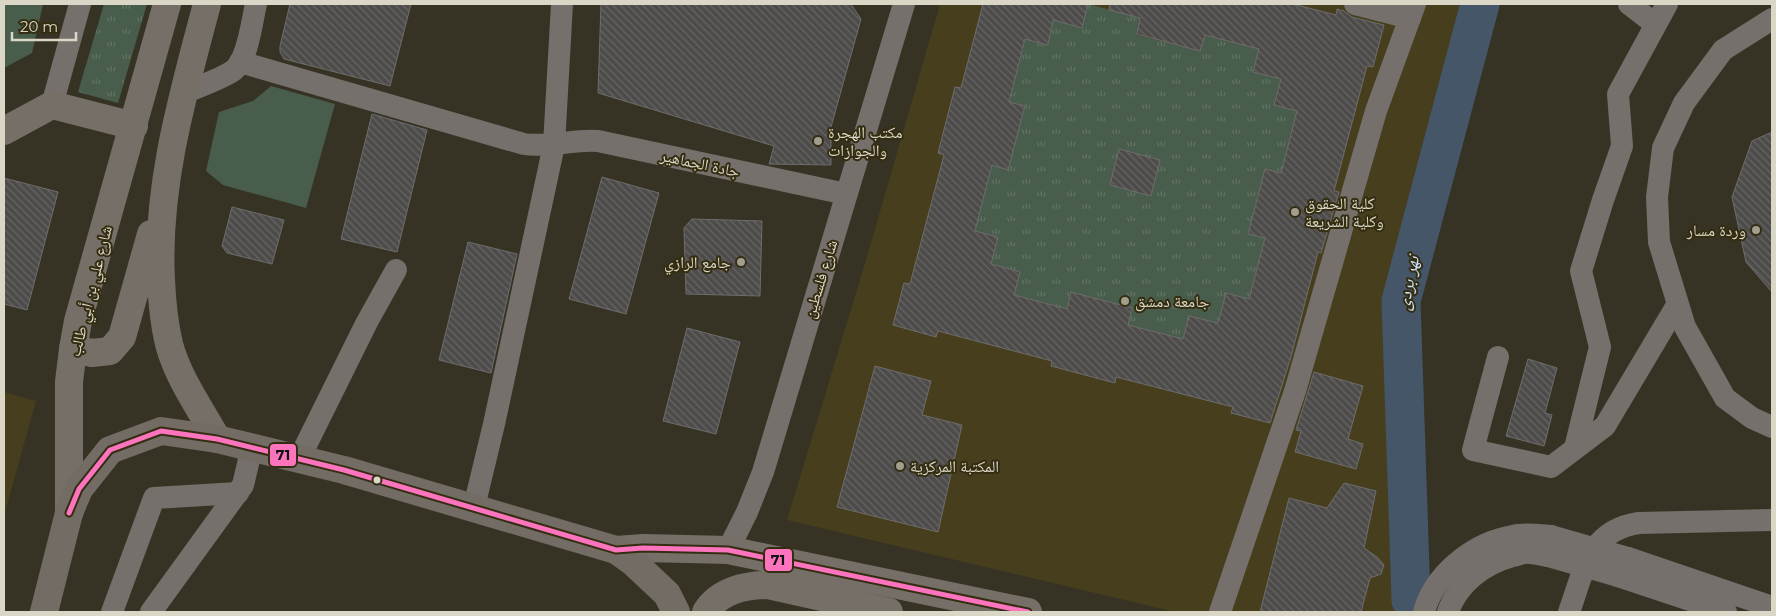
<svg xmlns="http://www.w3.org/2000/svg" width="1776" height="616" viewBox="0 0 1776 616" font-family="Montserrat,'Noto Naskh Arabic',sans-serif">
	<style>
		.built { fill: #463e1d }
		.green { fill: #485d4b }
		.park { fill: url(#park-tufts) }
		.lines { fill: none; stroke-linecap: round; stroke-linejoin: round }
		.river { stroke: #445668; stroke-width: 39 }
		.building { fill: url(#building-back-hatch); stroke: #6e6d6c }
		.minor { stroke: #75706c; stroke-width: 22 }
		.major { stroke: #766f68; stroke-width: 28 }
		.highway { stroke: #726c64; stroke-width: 28 }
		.minor-bridge { stroke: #75706c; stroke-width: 22 }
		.bus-1-casing { stroke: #342d11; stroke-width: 9 }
		.bus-1 { stroke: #fc73be; stroke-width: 5 }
		.poi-dot { fill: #a19e8d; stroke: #342d11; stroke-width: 2 }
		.bus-dot { fill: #dad7c6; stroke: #342d11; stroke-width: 2 }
		.labels { text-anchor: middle; stroke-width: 4; stroke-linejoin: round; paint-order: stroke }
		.poi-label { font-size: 16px; fill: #dad7c6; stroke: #342d11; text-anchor: start }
		.street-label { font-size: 16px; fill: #dad7c6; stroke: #342d11 }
		.water-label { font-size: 18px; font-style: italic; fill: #c7e0f9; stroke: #342d11 }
		.line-badge { stroke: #342d11; stroke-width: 2 }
		.pale-badge-label { font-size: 14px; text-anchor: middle; font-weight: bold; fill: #111 }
	</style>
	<defs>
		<pattern id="park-tufts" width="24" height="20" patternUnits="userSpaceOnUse" patternTransform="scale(1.25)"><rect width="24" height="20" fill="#485d4b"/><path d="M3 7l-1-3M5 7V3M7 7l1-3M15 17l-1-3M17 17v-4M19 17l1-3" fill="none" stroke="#627463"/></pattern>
		<pattern id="building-back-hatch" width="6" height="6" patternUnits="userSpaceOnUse" patternTransform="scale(1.25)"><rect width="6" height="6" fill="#4d4c4a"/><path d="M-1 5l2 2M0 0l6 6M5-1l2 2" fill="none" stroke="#666563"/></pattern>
	</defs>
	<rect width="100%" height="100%" fill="#363324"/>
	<g class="built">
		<path d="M940 4H1471L1386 342 1421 520 1431 608 1430 612H1175L787 520 866 260Z"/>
		<path d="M4 392 36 401 4 516Z"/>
	</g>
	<g class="green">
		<path d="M4 4H43L32 53 4 68Z"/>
		<path d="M271 86 335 104 306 208 223 185 206 171 219 112 253 101Z"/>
	</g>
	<g class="park">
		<path d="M104 4H147L118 103 78 92Z"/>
		<path d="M1088 4 1140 18 1137 35 1200 51 1205 35 1259 49 1253 72 1281 79 1274 105 1297 111 1281 173 1265 169 1248 233 1265 238 1249 299 1226 294 1218 323 1189 316 1183 339 1128 325 1132 308 1071 292 1067 309 1014 295 1020 272 991 264 998 237 975 231 992 165 1008 169 1025 106 1009 102 1025 39 1048 45 1053 20Z"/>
	</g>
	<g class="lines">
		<path class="river" d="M1411 600 1401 301 1480 4"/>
	</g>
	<g class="building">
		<path d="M290 4H411L390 86 284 59 280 52V46Z"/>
		<path d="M601 4H851L861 19 831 127V165L769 164 774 146 598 93Z"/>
		<path d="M983 4H1088L1082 28 1053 20 1048 45 1025 39 1009 102 1025 106 1008 170 992 165 975 231 998 237 991 264 1020 272 1014 295 1067 309 1071 292 1132 308 1128 325 1183 339 1189 316 1218 323 1226 293 1249 299 1265 238 1248 234 1265 169 1281 173 1297 111 1274 105 1281 79 1253 72 1259 49 1205 35 1200 51 1137 34 1140 18 1109 10 1110 4H1293L1336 15 1337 9 1344 11 1352 17 1384 25 1373 67 1367 66 1334 191 1339 192 1321 253 1318 252 1291 357 1270 423 1231 413 1233 407 1116 377 1115 383 1051 366 1052 361 938 331 936 337 893 325 904 283 910 284 944 155 938 153 955 87 961 88Z"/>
		<path d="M372 114 427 130 397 252 341 239Z"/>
		<path d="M1772 132V292L1746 262 1732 197 1752 141Z"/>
		<path d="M1119 149 1160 160 1151 196 1110 185Z"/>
		<path d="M602 177 659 193 626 314 569 299Z"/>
		<path d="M4 178 58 192 27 310 4 304Z"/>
		<path d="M232 207 284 220 272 264 227 253 222 246Z"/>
		<path d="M692 219 762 221 760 296 686 294 684 228Z"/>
		<path d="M468 242 517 254 491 373 439 360Z"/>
		<path d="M687 328 740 342 716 434 663 421Z"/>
		<path d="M1528 359 1557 368 1545 413 1552 415 1544 446 1506 436Z"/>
		<path d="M875 366 931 381 922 415 962 425 938 532 837 507Z"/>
		<path d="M1314 372 1363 386 1348 439 1363 444 1356 469 1295 452 1301 431 1296 430Z"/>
		<path d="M1344 483 1376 491 1364 548 1377 557 1384 565 1381 574 1370 578 1361 612H1260L1289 498 1327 508Z"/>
	</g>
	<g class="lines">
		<g class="minor">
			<path d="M1355 4 1410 18"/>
			<path d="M1629 4 1655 24"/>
			<path d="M1772 19 1723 50 1684 103 1663 148 1657 197 1659 242 1685 327 1725 398 1752 418 1772 427"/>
			<path d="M240 62 524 144C549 148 573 139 598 141L846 194"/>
			<path d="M184 93C199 86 220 80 234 70 248 59 252 21 256 4"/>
			<path d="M52 105 80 4"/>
			<path d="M1498 357 1473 450 1551 467 1605 426 1677 305"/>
			<path d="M1575 448 1600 347 1581 271 1603 200 1622 146 1618 94 1667 4"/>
			<path d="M299 459 367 322 396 270"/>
			<path d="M474 507 494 424 554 145 562 4"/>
			<path d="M728 550 747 512 763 472 904 4"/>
			<path d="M1628 558 1772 607"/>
			<path d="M1618 576 1726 612"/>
			<path d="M112 612 154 498 238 493"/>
			<path d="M151 612 243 485 252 447"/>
			<path d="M1220 612 1295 391 1376 111 1415 4"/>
			<path d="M1424 612C1434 575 1471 545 1508 537 1522 533 1536 535 1551 536"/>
			<path d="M1448 612C1458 583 1484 564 1513 556 1518 555 1524 552 1529 553 1535 553 1542 555 1548 556"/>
			<path d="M1569 612C1584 571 1589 530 1639 523L1772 520"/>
		</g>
		<g class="major">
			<path d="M207 4C183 94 156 186 161 280 162 302 164 323 169 344 178 378 200 408 217 439"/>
			<path d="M4 131 52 105 134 126"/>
			<path d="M73 349 92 353 110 351 122 337 151 234"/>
			<path d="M69 513V382L73 349 78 321 167 4"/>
			<path d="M616 550 643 548 728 550 1028 612"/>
			<path d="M706 612C719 591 745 585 768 585L889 612"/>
		</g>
		<path class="highway" d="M44 612 69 513 79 489 110 450 161 431 217 439 344 470 616 550 634 563 667 594 676 612"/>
		<g class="minor-bridge">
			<path d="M1551 536 1628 558"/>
			<path d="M1548 556 1618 576"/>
		</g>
		<g class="bus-1-casing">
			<path id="bus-1" d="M69 513 79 489 110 450 161 431 217 439 344 470 616 550 643 548 728 550 1028 612"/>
		</g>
		<use href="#bus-1" class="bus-1"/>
	</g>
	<g class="poi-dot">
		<circle cx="818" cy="141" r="5"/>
		<circle cx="1295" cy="212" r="5"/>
		<circle cx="1756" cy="230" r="5"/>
		<circle cx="741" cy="262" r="5"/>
		<circle cx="1125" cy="301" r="5"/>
		<circle cx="900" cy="466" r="5"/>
	</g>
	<circle class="bus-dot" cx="377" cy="480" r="4.5"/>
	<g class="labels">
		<g class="poi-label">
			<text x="828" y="138">مكتب الهجرة<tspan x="828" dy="18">والجوازات</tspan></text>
			<text x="1305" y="209">كلية الحقوق<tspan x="1305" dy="18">وكلية الشريعة</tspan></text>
			<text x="1746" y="236" text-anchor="end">وردة مسار</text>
			<text x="731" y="268" text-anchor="end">جامع الرازي</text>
			<text x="1135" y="307">جامعة دمشق</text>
			<text x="910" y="472">المكتبة المركزية</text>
		</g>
		<g class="street-label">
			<text transform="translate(700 163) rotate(12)" y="6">جادة الجماهير</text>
			<text transform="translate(820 279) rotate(-73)" y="6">شارع فلسطين</text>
			<text transform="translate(90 291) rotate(-76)" y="6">شارع علي بن أبي طالب</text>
		</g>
		<g class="water-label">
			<text transform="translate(1408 283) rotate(-79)" y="6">نهر بردى</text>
		</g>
	</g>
	<g class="line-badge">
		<rect x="269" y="443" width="28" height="24" rx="5" fill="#fc73be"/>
		<rect x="764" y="548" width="29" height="24" rx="5" fill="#fc73be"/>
	</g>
	<g class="pale-badge-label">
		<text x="283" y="460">71</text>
		<text x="778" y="565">71</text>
	</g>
	<rect width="1776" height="616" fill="none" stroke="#dad7c6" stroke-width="10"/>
	<path d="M12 32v8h64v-8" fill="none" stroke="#dad7c6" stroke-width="2.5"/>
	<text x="20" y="32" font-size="15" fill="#dad7c6" stroke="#342d11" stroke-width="4" paint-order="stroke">20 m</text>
</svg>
